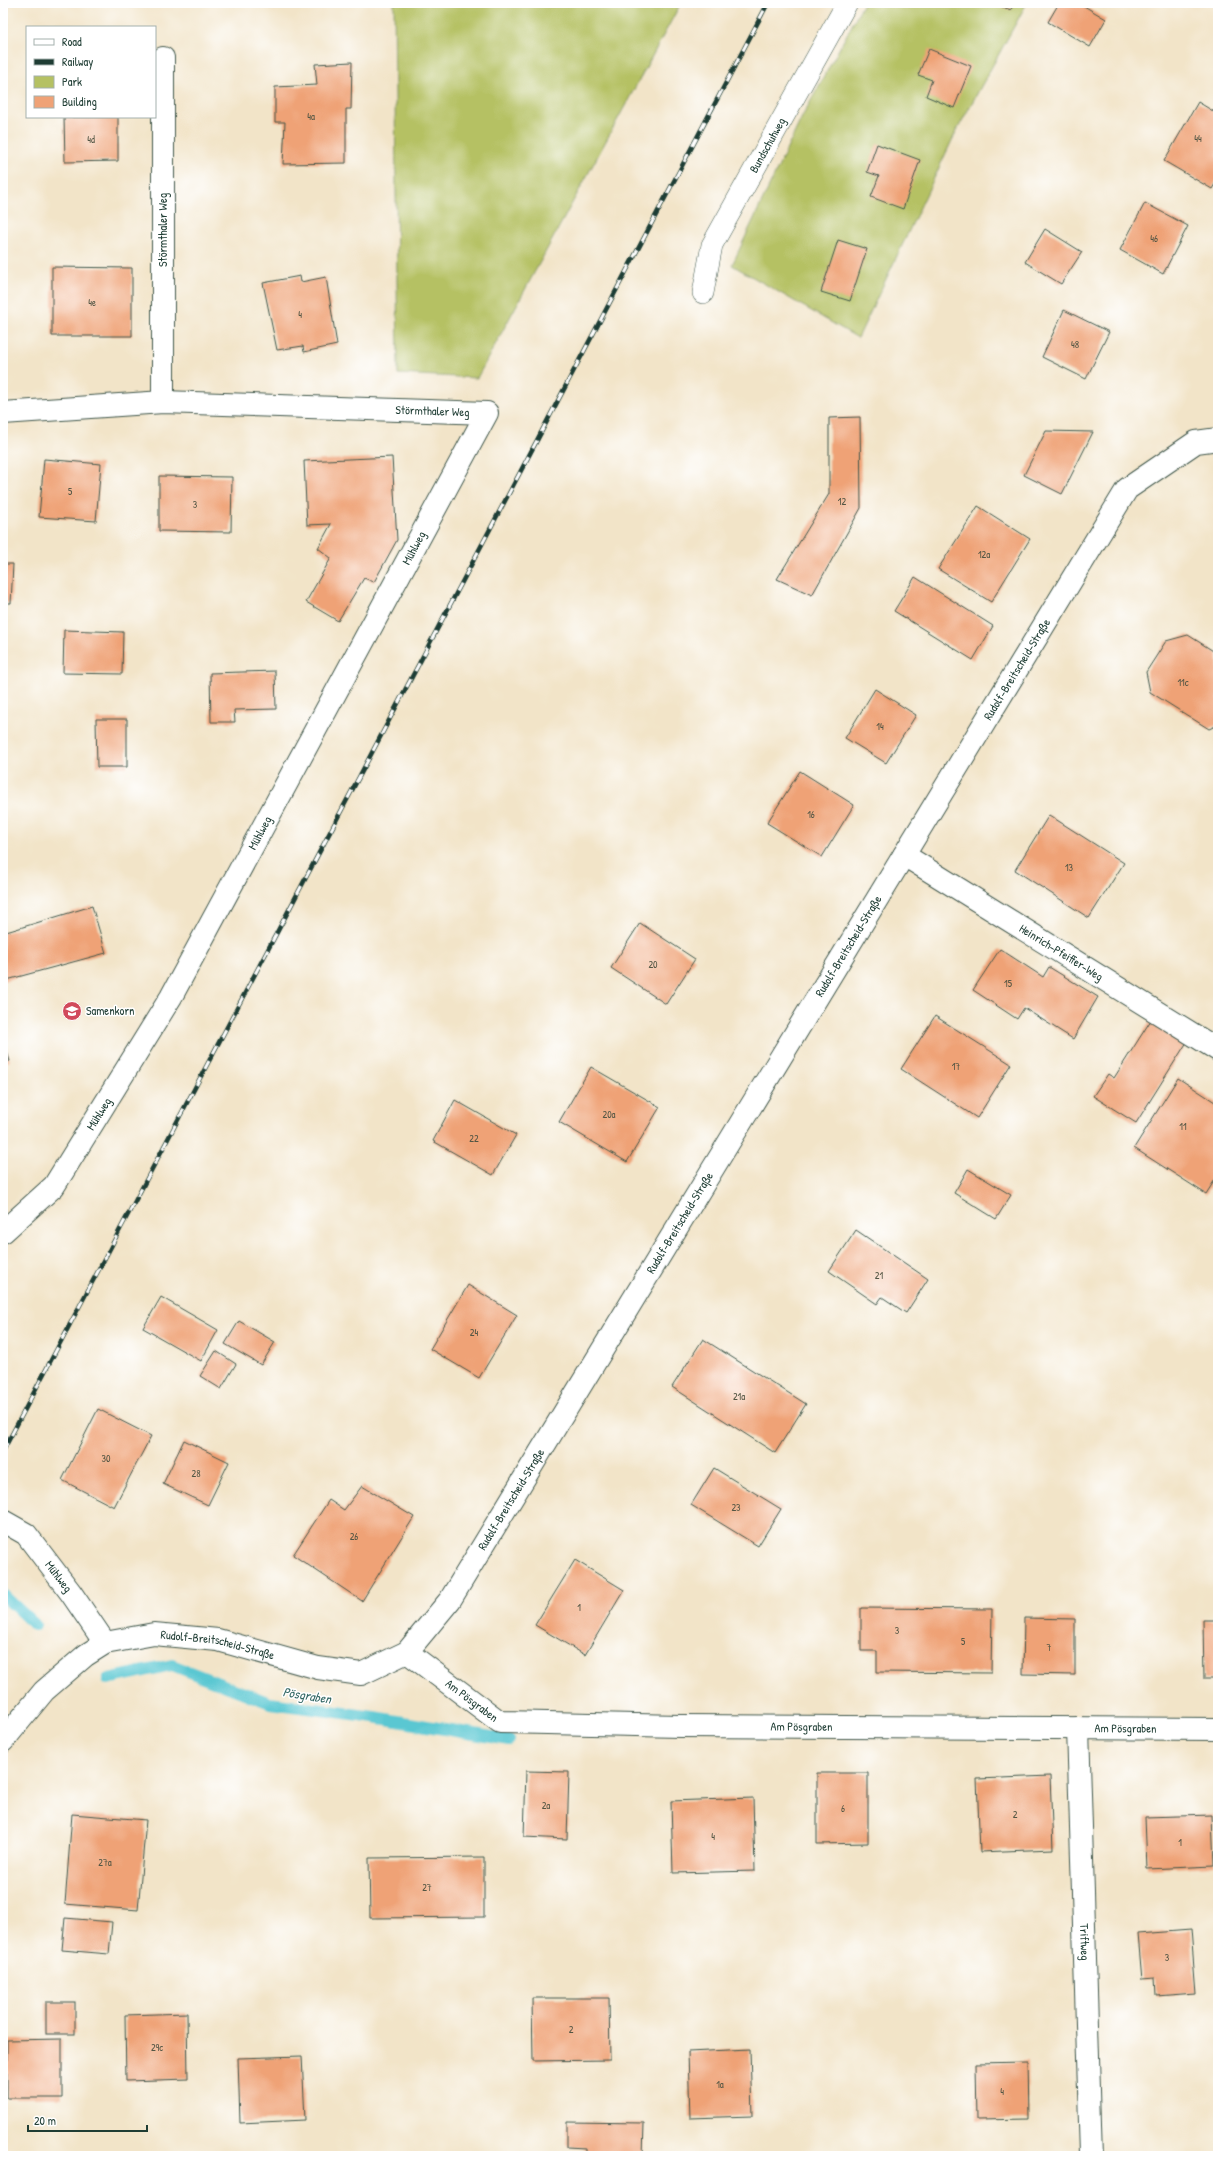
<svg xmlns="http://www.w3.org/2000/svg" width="1221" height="2159" viewBox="0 0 1221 2159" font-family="'Patrick Hand',sans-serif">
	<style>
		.green { fill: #b5c163; stroke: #6a7f4c }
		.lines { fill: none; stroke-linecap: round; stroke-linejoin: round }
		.stream { stroke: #5ac7d2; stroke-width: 12 }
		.building { fill: #efa276 }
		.service-casing { stroke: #3f564a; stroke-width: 22 }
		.minor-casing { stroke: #3f564a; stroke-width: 24 }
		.service { stroke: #fff; stroke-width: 21 }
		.minor { stroke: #fff; stroke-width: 22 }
		.rail-casing { stroke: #1f3d34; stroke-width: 4.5 }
		.rail { stroke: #fff; stroke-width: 3; stroke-dasharray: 9; stroke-linecap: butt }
		.labels { text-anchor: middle; stroke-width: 3; stroke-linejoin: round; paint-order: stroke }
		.number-label { font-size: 10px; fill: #535644 }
		.street-label { font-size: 12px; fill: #1f3d34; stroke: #fff }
		.poi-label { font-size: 12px; fill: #1f3d34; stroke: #fff; text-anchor: start }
		.water-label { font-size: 13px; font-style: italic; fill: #316663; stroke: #fff }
	</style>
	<rect width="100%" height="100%" fill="#fff"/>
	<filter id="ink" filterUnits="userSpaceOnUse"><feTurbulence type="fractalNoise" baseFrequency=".025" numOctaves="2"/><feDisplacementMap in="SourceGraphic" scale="8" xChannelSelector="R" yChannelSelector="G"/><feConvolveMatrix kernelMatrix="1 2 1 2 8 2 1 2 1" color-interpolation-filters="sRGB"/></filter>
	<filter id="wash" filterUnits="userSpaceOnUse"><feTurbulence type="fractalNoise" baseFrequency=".012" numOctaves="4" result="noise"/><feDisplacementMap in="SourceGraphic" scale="16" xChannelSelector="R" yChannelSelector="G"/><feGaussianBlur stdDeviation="0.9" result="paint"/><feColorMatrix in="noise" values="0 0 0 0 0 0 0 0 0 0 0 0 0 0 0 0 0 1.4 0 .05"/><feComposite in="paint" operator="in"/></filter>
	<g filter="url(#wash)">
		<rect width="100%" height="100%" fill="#f2e4c8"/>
		<g class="green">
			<path d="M394 3H681L477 378 398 374Z"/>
			<path d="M864 3H1027L956 132 858 338 732 265 802 117Z"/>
		</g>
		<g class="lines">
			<g class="stream">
				<path d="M3 1595 35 1625"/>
				<path d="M108 1679 172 1665 270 1703 374 1717 509 1740"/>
			</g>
		</g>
		<g id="blocks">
			<g class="building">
				<path d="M991 3H1014L1011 10Z"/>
				<path d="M1059 3H1079L1106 19 1090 47 1048 22Z"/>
				<path d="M929 49 971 66 954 108 926 96 932 80 918 75Z"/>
				<path d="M352 62 351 109H346V163L283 164 285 122H275V87L317 85 315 64Z"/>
				<path d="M1198 102 1218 114V179L1212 189 1164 161Z"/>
				<path d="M64 117H118V161L65 162Z"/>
				<path d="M877 144 920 160 903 209 871 197 879 176 867 172Z"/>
				<path d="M1145 203 1188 226 1163 274 1120 250Z"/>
				<path d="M1045 229 1082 252 1061 284 1025 262Z"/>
				<path d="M838 240 867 249 850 301 821 292Z"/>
				<path d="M52 267 132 268V336H52Z"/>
				<path d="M300 276 301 282 326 277 337 345 304 352 303 346 277 350 263 283Z"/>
				<path d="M1064 310 1109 332 1086 379 1042 357Z"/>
				<path d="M860 417 861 508 812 595 777 579 829 494V418Z"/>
				<path d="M1046 431 1093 432 1062 494 1024 475Z"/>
				<path d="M392 457 397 540 374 582 364 578 338 621 306 602 331 558 318 548 331 524 307 525 304 461Z"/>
				<path d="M44 459 101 464 96 521 39 517Z"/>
				<path d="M159 476 232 477 231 532 159 531Z"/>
				<path d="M978 506 1030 539 991 602 938 569Z"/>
				<path d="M3 564H13L11 603H3Z"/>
				<path d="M915 577 993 626 973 660 894 611Z"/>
				<path d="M64 630 123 632 122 674 63 673Z"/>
				<path d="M1188 635 1218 654V725L1209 729 1150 692 1146 672 1166 641Z"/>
				<path d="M275 671 276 709 234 710 235 722H211L210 673Z"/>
				<path d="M875 689 916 715 886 763 845 738Z"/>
				<path d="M96 719H127V767H97Z"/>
				<path d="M800 771 854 805 822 857 767 823Z"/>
				<path d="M1049 815 1124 863 1089 918 1015 870Z"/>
				<path d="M92 906 106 953 3 981V933Z"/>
				<path d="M640 923 695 959 666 1004 611 968Z"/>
				<path d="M1000 949 1043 977 1049 967 1098 997 1073 1039 1024 1008 1017 1019 973 990Z"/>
				<path d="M935 1016 1011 1064 977 1118 901 1069Z"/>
				<path d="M1151 1020 1187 1042 1136 1123 1093 1096 1108 1074 1114 1078Z"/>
				<path d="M3 1039 10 1061 3 1063Z"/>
				<path d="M591 1067 660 1107 627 1162 559 1122Z"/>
				<path d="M1178 1078 1218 1104V1175L1206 1194 1134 1148Z"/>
				<path d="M455 1100 516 1135 493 1175 433 1141Z"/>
				<path d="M968 1169 1011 1195 996 1219 954 1193Z"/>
				<path d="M856 1230 928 1279 906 1313 882 1297 877 1304 829 1271Z"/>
				<path d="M468 1285 517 1315 479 1378 430 1349Z"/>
				<path d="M161 1297 218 1330 201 1361 143 1328Z"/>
				<path d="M239 1321 275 1342 261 1365 225 1344Z"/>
				<path d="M703 1339 806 1404 775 1453 672 1387Z"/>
				<path d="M216 1351 236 1364 221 1389 200 1376Z"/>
				<path d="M98 1409 151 1436 114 1507 62 1480Z"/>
				<path d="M184 1440 229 1462 208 1505 163 1484Z"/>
				<path d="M714 1468 781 1509 758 1546 691 1505Z"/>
				<path d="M362 1486 414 1517 362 1601 293 1555 329 1500 344 1510Z"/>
				<path d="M575 1560 624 1590 585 1655 535 1625Z"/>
				<path d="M861 1608 992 1609 991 1673 877 1672V1651H861Z"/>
				<path d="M1024 1618 1075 1619V1675L1023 1674Z"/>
				<path d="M1203 1620H1218V1679H1204Z"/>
				<path d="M526 1771 569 1772 567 1839 524 1837Z"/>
				<path d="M817 1773H868V1843L817 1844Z"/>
				<path d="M1050 1776 1053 1849 980 1852 977 1779Z"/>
				<path d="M753 1798 755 1871 673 1873 671 1801Z"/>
				<path d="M72 1814 146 1820 138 1910 65 1904Z"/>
				<path d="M1212 1815 1214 1866 1147 1869 1145 1817Z"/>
				<path d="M484 1857V1917L370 1918 369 1858Z"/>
				<path d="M65 1918 112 1922 109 1954 62 1950Z"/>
				<path d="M1191 1930 1196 1993 1156 1996 1155 1979 1142 1980 1138 1934Z"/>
				<path d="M532 1998H609L610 2060 533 2061Z"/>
				<rect x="46" y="2002" width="29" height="32"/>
				<path d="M187 2013 188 2079 126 2081 125 2015Z"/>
				<path d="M62 2039V2098H7V2040Z"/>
				<path d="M750 2049 752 2116 690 2118 688 2052Z"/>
				<path d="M302 2056 305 2120 240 2123 238 2058Z"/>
				<path d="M1028 2062 1029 2119 977 2120 976 2063Z"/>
				<path d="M567 2122 644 2123 643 2156H585V2148L567 2147Z"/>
			</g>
		</g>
	</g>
	<g filter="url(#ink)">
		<use href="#blocks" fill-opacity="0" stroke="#3f564a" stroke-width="1"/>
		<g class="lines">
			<g class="service-casing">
				<g id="service">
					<path id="s1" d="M703 293 712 245 847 3"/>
				</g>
			</g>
			<g class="minor-casing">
				<g id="minor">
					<path d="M163 58V402"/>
					<path id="s2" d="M3 413 163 402 487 413 171 997 54 1186 3 1232"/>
					<path id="s3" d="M904 855 1218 1050"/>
					<path id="s4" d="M3 1521 26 1534 71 1593 105 1643"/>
					<path id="s5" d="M407 1652 500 1722 680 1726 1218 1729"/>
					<path id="s6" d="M1078 1728 1091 2156"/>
					<path id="s7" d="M3 1741 44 1691 86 1655 105 1643 154 1634 218 1640 318 1668 361 1674 407 1652 450 1600 1127 489 1196 442 1218 439"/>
				</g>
			</g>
			<use href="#service" class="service"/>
			<use href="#minor" class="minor"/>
			<g class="rail-casing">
				<path id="rail" d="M3 1451 768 3"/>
			</g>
			<use href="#rail" class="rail"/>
		</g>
	</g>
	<defs>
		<g id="school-disc" transform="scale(1)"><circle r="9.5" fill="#d1495b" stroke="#fff"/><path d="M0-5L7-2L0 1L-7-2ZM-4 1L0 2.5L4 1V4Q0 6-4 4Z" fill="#fff"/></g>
	</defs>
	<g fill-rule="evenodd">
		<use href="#school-disc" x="72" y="1011"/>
	</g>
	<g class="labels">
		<g class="number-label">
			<text x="311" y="120">4a</text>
			<text x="1198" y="142">44</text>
			<text x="91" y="143">4d</text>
			<text x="1154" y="242">46</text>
			<text x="92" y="306">4e</text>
			<text x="300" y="318">4</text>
			<text x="1075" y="348">48</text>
			<text x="70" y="495">5</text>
			<text x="842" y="505">12</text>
			<text x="195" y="508">3</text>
			<text x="984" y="558">12a</text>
			<text x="1183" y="686">11c</text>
			<text x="880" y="730">14</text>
			<text x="811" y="818">16</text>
			<text x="1069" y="871">13</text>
			<text x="653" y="968">20</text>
			<text x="1008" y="987">15</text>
			<text x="956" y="1070">17</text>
			<text x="609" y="1118">20a</text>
			<text x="1183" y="1130">11</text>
			<text x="474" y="1142">22</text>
			<text x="879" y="1279">21</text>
			<text x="474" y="1336">24</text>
			<text x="739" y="1400">21a</text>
			<text x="106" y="1462">30</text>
			<text x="196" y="1477">28</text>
			<text x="736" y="1511">23</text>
			<text x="354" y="1540">26</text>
			<text x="579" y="1611">1</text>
			<text x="897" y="1634">3</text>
			<text x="963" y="1645">5</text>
			<text x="1049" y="1651">7</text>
			<text x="546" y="1809">2a</text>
			<text x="843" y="1812">6</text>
			<text x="1015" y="1818">2</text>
			<text x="713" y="1840">4</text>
			<text x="1180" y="1846">1</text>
			<text x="105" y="1866">27a</text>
			<text x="427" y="1891">27</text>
			<text x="1167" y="1961">3</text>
			<text x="571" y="2033">2</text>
			<text x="157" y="2051">29c</text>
			<text x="720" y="2088">1a</text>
			<text x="1002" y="2095">4</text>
		</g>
		<g class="street-label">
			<text dy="4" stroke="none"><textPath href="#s1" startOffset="163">Bundschuhweg</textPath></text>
			<text transform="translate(163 230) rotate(-90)" y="4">Störmthaler Weg</text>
			<text dy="4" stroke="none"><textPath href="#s2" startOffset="430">Störmthaler Weg</textPath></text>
			<text transform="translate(414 548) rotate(-62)" y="4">Mühlweg</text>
			<text dy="4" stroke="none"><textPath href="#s7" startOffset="1612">Rudolf-Breitscheid-Straße</textPath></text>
			<text transform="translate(260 833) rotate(-62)" y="4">Mühlweg</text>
			<text dy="4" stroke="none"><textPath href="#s7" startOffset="1288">Rudolf-Breitscheid-Straße</textPath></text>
			<text dy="4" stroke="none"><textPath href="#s3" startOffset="185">Heinrich-Pfeiffer-Weg</textPath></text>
			<text transform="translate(99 1114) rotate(-58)" y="4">Mühlweg</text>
			<text dy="4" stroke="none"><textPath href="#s7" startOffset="964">Rudolf-Breitscheid-Straße</textPath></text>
			<text dy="4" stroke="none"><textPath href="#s7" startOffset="640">Rudolf-Breitscheid-Straße</textPath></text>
			<text dy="4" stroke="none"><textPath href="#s4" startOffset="80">Mühlweg</textPath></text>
			<text dy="4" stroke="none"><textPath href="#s7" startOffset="257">Rudolf-Breitscheid-Straße</textPath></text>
			<text dy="4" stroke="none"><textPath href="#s5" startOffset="81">Am Pösgraben</textPath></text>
			<text dy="4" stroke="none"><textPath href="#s5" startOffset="418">Am Pösgraben</textPath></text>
			<text dy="4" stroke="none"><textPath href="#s5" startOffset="742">Am Pösgraben</textPath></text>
			<text dy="4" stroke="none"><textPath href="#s6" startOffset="214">Triftweg</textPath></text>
		</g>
		<g class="poi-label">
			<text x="86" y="1015">Samenkorn</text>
		</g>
		<g class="water-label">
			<text transform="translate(307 1695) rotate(9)" y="5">Pösgraben</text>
		</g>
	</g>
	<rect width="1221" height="2159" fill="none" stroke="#fff" stroke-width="16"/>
	<rect x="26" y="26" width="130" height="92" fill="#ffffff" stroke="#a5b1ae"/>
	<rect x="34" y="39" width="20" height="6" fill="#ffffff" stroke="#a5b1ae"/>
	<text x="62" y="46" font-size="12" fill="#1f3d34">Road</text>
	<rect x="34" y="59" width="20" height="6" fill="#1f3d34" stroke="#a5b1ae"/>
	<text x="62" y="66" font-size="12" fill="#1f3d34">Railway</text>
	<rect x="34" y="76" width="20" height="12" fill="#b5c163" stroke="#a5b1ae"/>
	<text x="62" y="86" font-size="12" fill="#1f3d34">Park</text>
	<rect x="34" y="96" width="20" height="12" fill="#efa276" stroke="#a5b1ae"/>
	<text x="62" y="106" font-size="12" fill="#1f3d34">Building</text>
	<path d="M28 2125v6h119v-6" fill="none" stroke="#1f3d34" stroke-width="2"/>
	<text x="34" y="2125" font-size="12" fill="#1f3d34" stroke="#ffffff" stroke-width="3" paint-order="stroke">20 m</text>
</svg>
